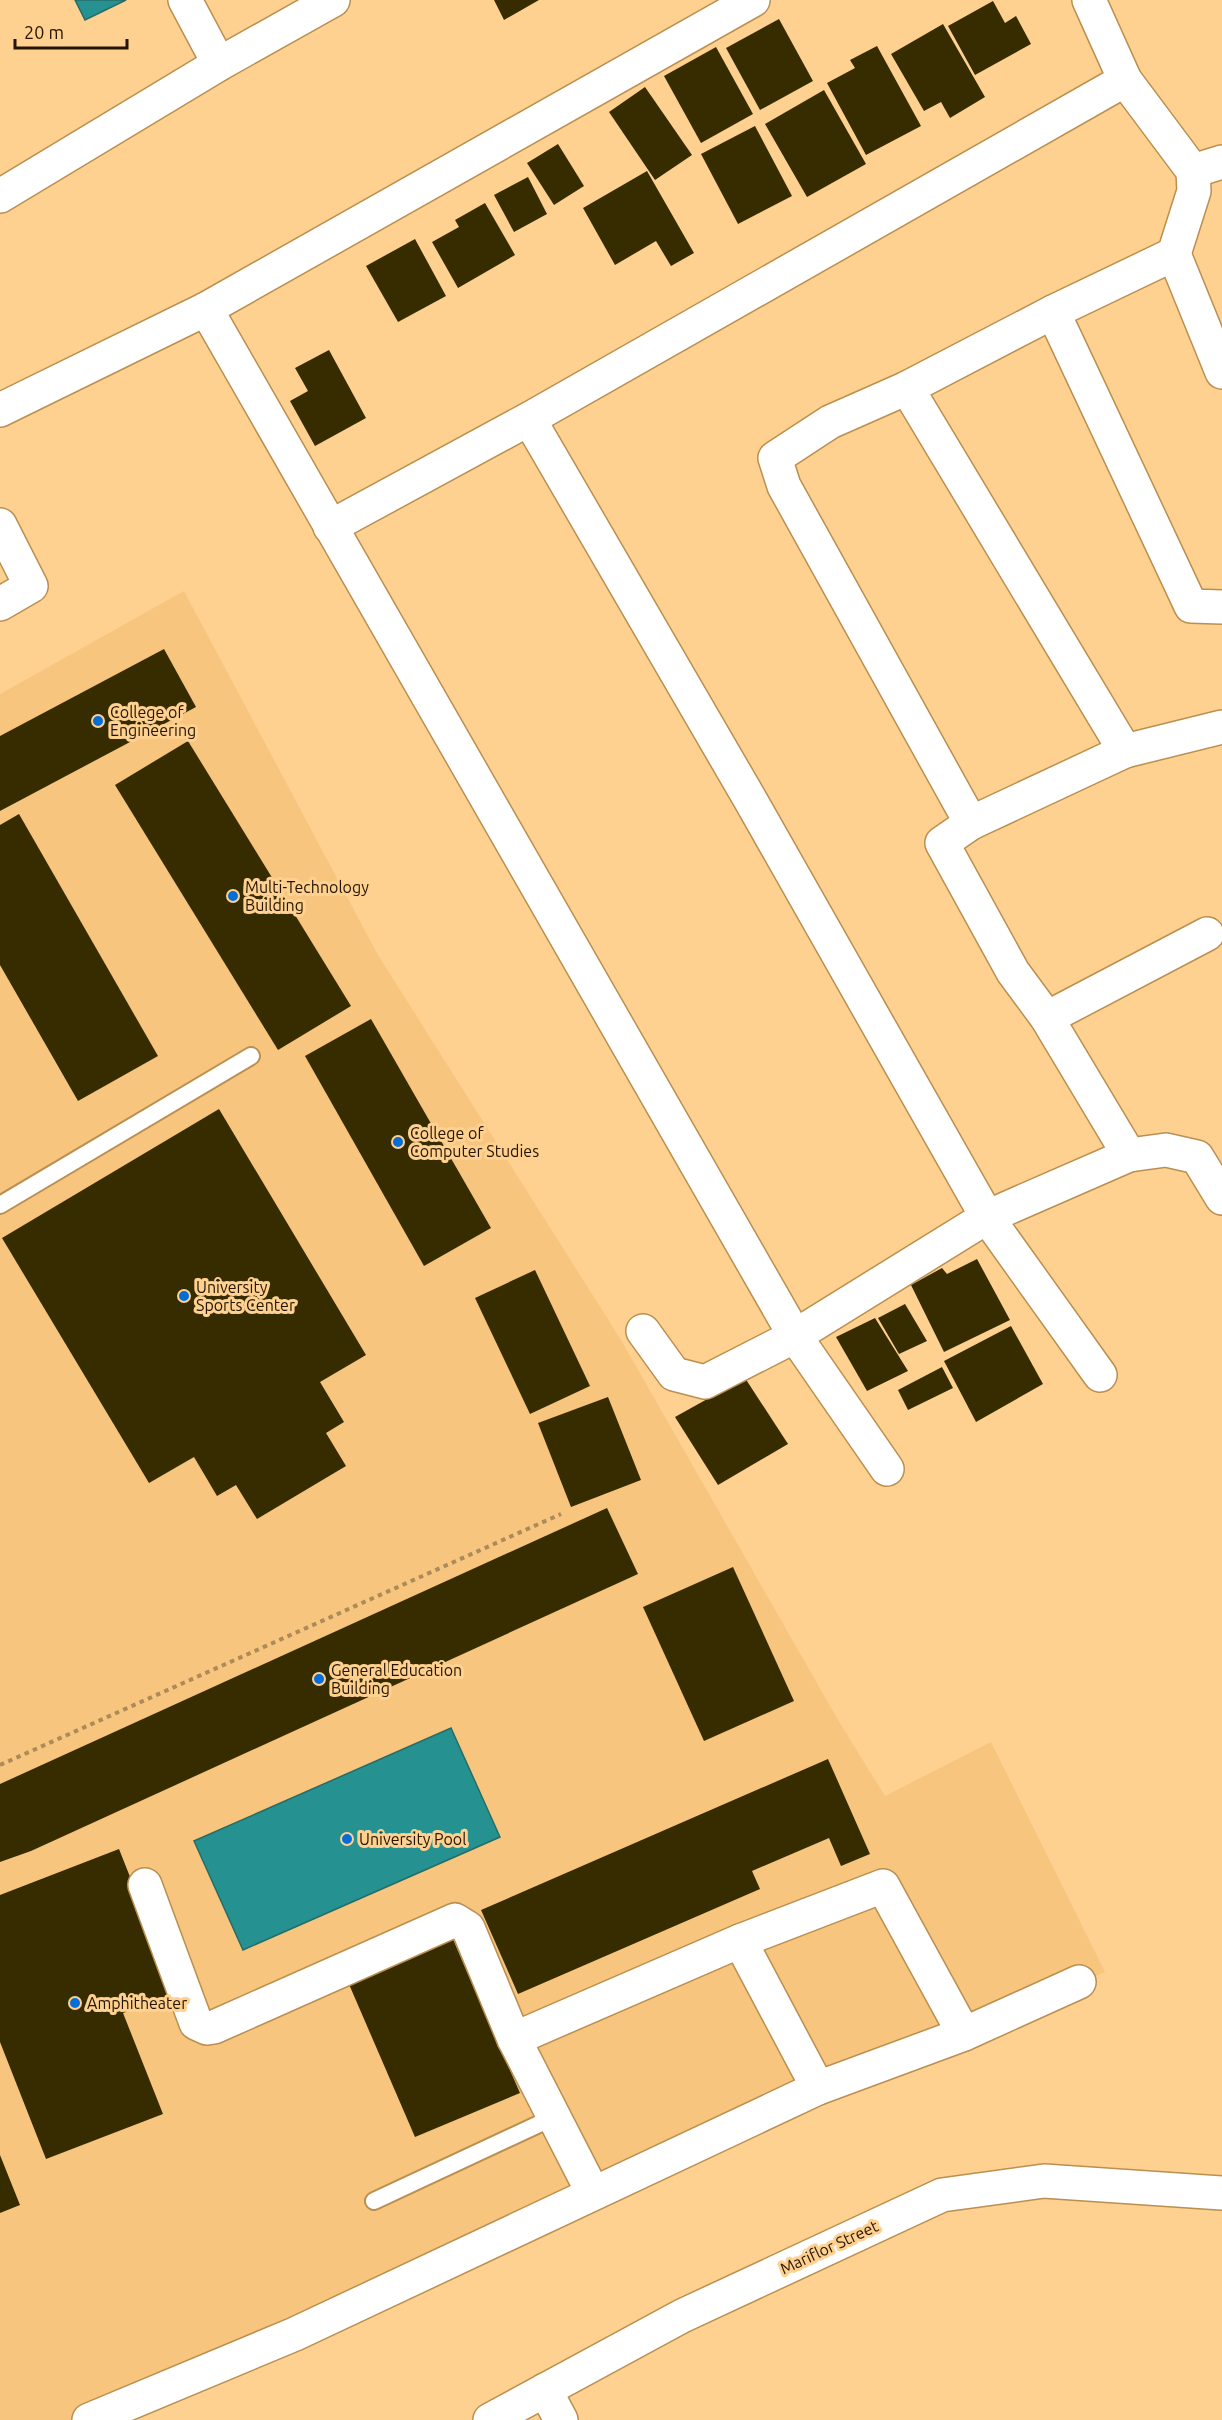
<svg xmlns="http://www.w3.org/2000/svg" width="1222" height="2420" viewBox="0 0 1222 2420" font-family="Ubuntu,sans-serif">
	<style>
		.built { fill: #f7c57e }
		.water { fill: #269191; stroke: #266c66; stroke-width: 1.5 }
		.building { fill: #362c00 }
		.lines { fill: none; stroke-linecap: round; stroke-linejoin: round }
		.service-casing { stroke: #ba8f50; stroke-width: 20 }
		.minor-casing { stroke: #ba8f50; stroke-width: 36 }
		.path { stroke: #ac8a59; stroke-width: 4; stroke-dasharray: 4.5 4.5; stroke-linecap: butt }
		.service { stroke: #fff; stroke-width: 16 }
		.minor { stroke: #fff; stroke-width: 33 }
		.poi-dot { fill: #056ed6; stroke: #fed190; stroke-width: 2 }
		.labels { text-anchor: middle; stroke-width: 6; stroke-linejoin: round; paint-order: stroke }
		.poi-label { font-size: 16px; fill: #251500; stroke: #fed190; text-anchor: start }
		.street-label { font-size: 16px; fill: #251500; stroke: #fed190 }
	</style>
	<rect width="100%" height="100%" fill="#fed190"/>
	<path class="built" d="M184 591 378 955 621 1340 838 1720 885 1796 991 1742 1105 1972 711 2149 130 2420H0V694Z"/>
	<g class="water">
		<path d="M75 0H126L85 20Z"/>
		<path d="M451 1728 500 1837 243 1950 194 1841Z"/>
	</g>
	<g class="building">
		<path d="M494 0H539L504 20Z"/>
		<path d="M993 1 1005 23 1016 16 1031 44 975 75 948 26Z"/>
		<path d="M779 19 813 81 760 110 726 48Z"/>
		<path d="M943 24 985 97 950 118 941 102 924 111 891 54Z"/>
		<path d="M877 46 921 126 866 155 827 83 855 68 850 60Z"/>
		<path d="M716 47 753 114 701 143 664 76Z"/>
		<path d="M645 87 692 155 655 180 609 112Z"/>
		<path d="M824 90 866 164 807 197 765 124Z"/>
		<path d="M755 126 792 196 738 224 701 154Z"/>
		<path d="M558 144 584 186 554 205 527 163Z"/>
		<path d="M647 171 694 253 671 266 656 241 615 265 583 208Z"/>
		<path d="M528 177 547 214 514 232 494 195Z"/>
		<path d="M485 203 515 255 458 288 432 242 459 227 455 220Z"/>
		<path d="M415 239 446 296 398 322 366 266Z"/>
		<path d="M329 350 366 418 315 446 290 401 308 391 295 368Z"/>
		<path d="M164 649 196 707 0 811V736Z"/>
		<path d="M188 741 351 1006 278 1050 115 785Z"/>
		<path d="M19 814 158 1056 78 1101 0 965V825Z"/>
		<path d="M371 1019 491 1228 424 1266 305 1056Z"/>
		<path d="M219 1109 366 1355 320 1382 344 1422 326 1433 346 1466 257 1519 236 1485 217 1496 194 1457 149 1483 2 1238Z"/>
		<path d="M977 1259 1010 1320 944 1352 911 1285 942 1268 947 1274Z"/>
		<path d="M535 1270 590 1386 530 1414 475 1298Z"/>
		<path d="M905 1304 927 1341 899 1354 878 1318Z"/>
		<path d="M875 1318 908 1371 867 1391 836 1337Z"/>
		<path d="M1011 1326 1043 1384 976 1422 944 1361Z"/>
		<path d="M942 1367 953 1388 908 1410 898 1390Z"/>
		<path d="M745 1378 788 1444 718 1485 675 1417Z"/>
		<path d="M608 1397 641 1480 571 1507 538 1423Z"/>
		<path d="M607 1508 638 1574 31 1851 0 1862V1784Z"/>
		<path d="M733 1567 794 1701 704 1741 643 1607Z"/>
		<path d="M828 1759 870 1854 841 1866 829 1838 752 1871 760 1889 518 1994 481 1910Z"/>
		<path d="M119 1849 176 1993 123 2013 163 2114 46 2159 0 2042V1895Z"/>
		<path d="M449 1930 520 2093 415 2137 345 1975Z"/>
		<path d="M0 2155 20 2205 0 2213Z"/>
	</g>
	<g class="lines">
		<g class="service-casing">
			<g id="service">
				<path d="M0 1205 251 1056"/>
				<path d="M374 2201 554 2117"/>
			</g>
		</g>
		<g class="minor-casing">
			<g id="minor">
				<path d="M185 0 219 64"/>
				<path d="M1193 171 1222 162"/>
				<path d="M0 196 219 64 333 0"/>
				<path d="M1174 254 1222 372"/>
				<path d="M206 309 795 1336 887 1469"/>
				<path d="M1053 312 1191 606 1222 607"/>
				<path d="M907 388 1125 751"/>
				<path d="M0 410 206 309 753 0"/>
				<path d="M529 419 751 801 987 1217 1100 1375"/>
				<path d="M0 525 31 586 0 604"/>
				<path d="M330 527 529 419 1125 80"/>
				<path d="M971 823 784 486 775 458 830 422 907 388 1053 312 1174 254 1194 191 1193 171 1125 80 1089 0"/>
				<path d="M1047 1018 1207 934"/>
				<path d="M1129 1155 1047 1018 1013 972 942 843 971 823 1125 751 1222 727"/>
				<path d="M643 1331 674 1374 705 1382 795 1336 987 1217 1129 1155 1166 1150 1197 1157 1222 1198"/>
				<path d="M145 1885 196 2023 207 2028 214 2027 455 1920 468 1928 514 2039 593 2193"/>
				<path d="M740 1941 818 2088"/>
				<path d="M514 2039 740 1941 883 1886 964 2034"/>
				<path d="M545 2390 561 2420"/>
				<path d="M89 2420 295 2334 818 2088 964 2034 1079 1982"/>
				<path d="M490 2420 682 2316 942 2195 1044 2181 1222 2193"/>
			</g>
		</g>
		<path class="path" d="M0 1765 561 1514"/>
		<use href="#service" class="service"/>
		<use href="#minor" class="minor"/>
	</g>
	<g class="poi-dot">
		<circle cx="98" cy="721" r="6"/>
		<circle cx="233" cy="896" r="6"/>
		<circle cx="398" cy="1142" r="6"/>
		<circle cx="184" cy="1296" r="6"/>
		<circle cx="319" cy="1679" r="6"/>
		<circle cx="347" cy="1839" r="6"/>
		<circle cx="75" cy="2003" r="6"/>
	</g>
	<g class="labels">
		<g class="poi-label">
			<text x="110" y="718">College of<tspan x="110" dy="18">Engineering</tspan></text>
			<text x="245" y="893">Multi-Technology<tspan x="245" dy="18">Building</tspan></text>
			<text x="410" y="1139">College of<tspan x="410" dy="18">Computer Studies</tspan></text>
			<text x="196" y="1293">University<tspan x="196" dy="18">Sports Center</tspan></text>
			<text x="331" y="1676">General Education<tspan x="331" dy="18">Building</tspan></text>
			<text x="359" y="1845">University Pool</text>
			<text x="87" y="2009">Amphitheater</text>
		</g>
		<g class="street-label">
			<text transform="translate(829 2247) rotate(-25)" y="6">Mariflor Street</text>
		</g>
	</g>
	<path d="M15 39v9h112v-9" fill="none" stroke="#251500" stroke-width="3"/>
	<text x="24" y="39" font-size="18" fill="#251500" stroke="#fed190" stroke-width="4.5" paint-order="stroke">20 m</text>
</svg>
